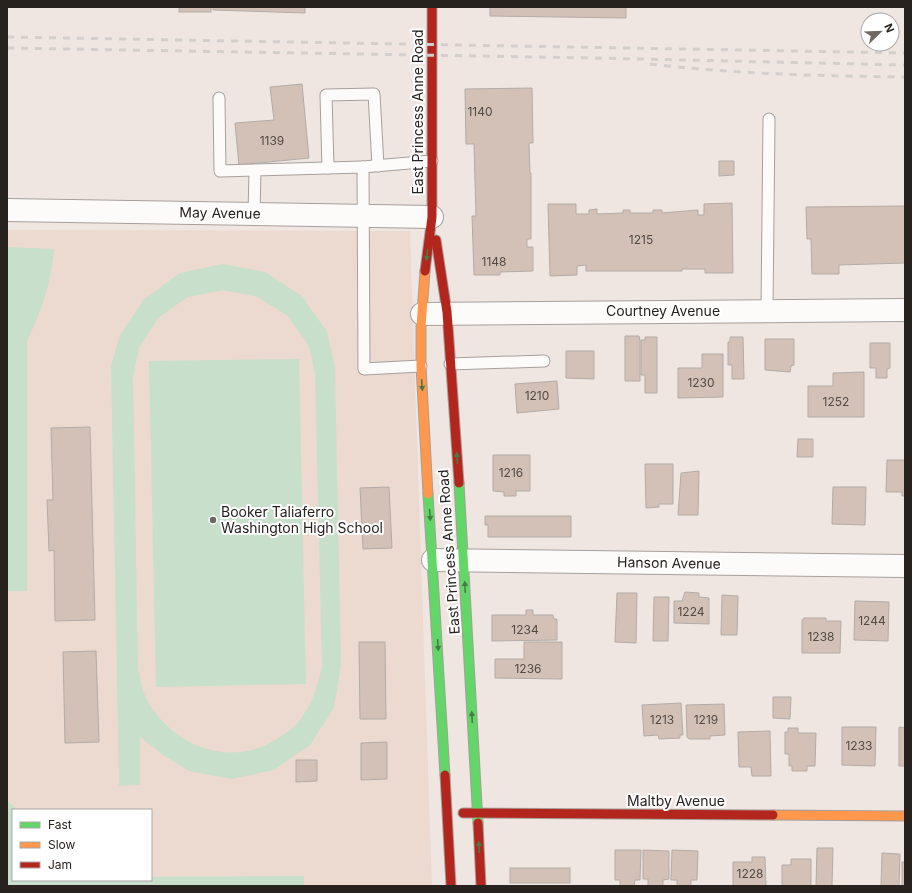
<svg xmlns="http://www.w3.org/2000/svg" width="912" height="893" viewBox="0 0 912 893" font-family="Inter,sans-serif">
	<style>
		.built { fill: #ecdad0; fill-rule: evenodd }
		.green { fill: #c7dfcb; fill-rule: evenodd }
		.building { fill: #d3c1b8; stroke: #b2aba7 }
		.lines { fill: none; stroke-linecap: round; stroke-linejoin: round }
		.lane-casing { stroke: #a69f9b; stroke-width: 13 }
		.street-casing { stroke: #a69f9b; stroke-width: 24 }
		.fast-casing { stroke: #a69f9b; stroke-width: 11 }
		.slow-casing { stroke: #a69f9b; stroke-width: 11 }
		.jam-casing { stroke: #a69f9b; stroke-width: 11 }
		.lane { stroke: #fdfbfa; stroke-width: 11 }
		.street { stroke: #fdfbfa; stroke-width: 22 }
		.fast { stroke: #63d668; stroke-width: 9 }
		.slow { stroke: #ff974d; stroke-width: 9 }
		.jam { stroke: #b3261e; stroke-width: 9 }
		.rail { stroke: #d2cfcd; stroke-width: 3; stroke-dasharray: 7 7; stroke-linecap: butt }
		.oneway { fill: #467c43 }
		.poi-dot { fill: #6e6762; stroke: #fff; stroke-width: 1.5 }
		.labels { text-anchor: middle; stroke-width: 4; stroke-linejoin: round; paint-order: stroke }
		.number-label { font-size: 12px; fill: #534a44 }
		.street-label { font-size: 14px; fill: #28221e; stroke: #fff }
		.poi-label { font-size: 14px; fill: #28221e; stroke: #fff; text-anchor: start }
	</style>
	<rect width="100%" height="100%" fill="#f0e6e1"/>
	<path class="built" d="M7 230 410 231 432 886H7ZM13 810H151V880H13Z"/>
	<g class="green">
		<path d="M7 247 54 249C51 282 42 311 27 341V591H7Z"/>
		<path d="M222 264 265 272 302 296 327 332 335 367 341 665 334 708 310 745 274 770 232 779 189 771 163 755 140 737V785L119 786 111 366 120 335 144 299 180 273ZM223 290 258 297 288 316 309 346 315 374 322 666C317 689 312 705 297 724 293 729 285 733 280 737 232 770 172 747 146 698 142 690 141 678 138 669L133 377 139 348 158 318 188 297Z"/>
		<path d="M299 359 306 684 156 687 149 361Z"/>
		<path d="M7 801 19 810H13V880H151V877L304 876V886H7Z"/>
	</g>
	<g class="building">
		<rect x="179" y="7" width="32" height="5"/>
		<path d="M213 7H305V13L213 10Z"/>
		<path d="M490 7H626V18L490 16Z"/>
		<path d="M302 84 309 158 239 165 235 123 274 120 270 87Z"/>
		<path d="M532 88 533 143H529L530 173H531V239H527V247H533V271L500 272V275H474L472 216H476L474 144H466L465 89Z"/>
		<path d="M719 161H734V175L719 176Z"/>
		<path d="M732 203 733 273H705V269H682V271H586V265L577 266V275L550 276 548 204H576V214H589V210L597 209V214L623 213V210H630V213H653V210H662V213L698 210V215H704V204Z"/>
		<path d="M905 206V263L839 265V274H812L811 239H807L806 207Z"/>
		<path d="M625 336H639L640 340V381H625Z"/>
		<path d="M645 337H657V393H645V375H641V340H645Z"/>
		<path d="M730 337H743L744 379H732V365H728V342H730Z"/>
		<path d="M765 339H794V365L791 366 790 372 765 370Z"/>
		<path d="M870 343H890V368L887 369V378H876V368H870Z"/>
		<path d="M566 351H594V379L566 378Z"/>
		<path d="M702 354H723V397L678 398V368H702Z"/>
		<path d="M864 372V417H808V386H833V373Z"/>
		<path d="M557 381 559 409 517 413 515 384Z"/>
		<path d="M90 427 95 620 55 621 54 550 49 551 47 500H53L51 428Z"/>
		<path d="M798 439H813V457H797Z"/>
		<path d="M493 455H530V491H516V496H504V492L493 491Z"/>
		<path d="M887 460H905V496H902V492H886Z"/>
		<path d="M645 464H673V504H659V507L646 508Z"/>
		<path d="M699 471 698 515H678L681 473Z"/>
		<path d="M389 487 392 548 363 549 360 488Z"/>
		<path d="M833 487H866L865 525 832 524Z"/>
		<path d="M485 516H571V537H488V525H485Z"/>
		<path d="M685 592 699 593V597L709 598V624L674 623V601H682Z"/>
		<path d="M617 593H637L636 643 615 642Z"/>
		<path d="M722 595 738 596 737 635H721Z"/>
		<path d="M654 597H669L668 641H653Z"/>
		<path d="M855 601 889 602 888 641 854 640Z"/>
		<path d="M526 610H533V615H553L554 619H557V640L492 641V615H526Z"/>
		<path d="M804 618H826V621H841L840 653H802V620Z"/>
		<path d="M359 642H385L386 719H360Z"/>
		<path d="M524 642H562V679L495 678V659H524Z"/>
		<path d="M96 651 99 742 65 743 63 652Z"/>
		<path d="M773 697H791L790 719 773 718Z"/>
		<path d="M681 703 683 735H680V738L659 739 658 735 644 736 642 705Z"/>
		<path d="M724 704 725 735 710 736V739H689L687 737 686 705Z"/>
		<path d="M842 727H876L875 766 842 765Z"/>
		<path d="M899 727 905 728V766H899Z"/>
		<path d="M788 728H798V733H816L815 766H807V771H792V766H789V754H785V732H788Z"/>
		<path d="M770 731 771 776H752L751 767H739L738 732Z"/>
		<path d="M387 742V779L361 780V743Z"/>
		<path d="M296 760H317V781L296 782Z"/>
		<path d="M817 848H833L832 886H816Z"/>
		<path d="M615 850H641L640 880H635L634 886H620V880H615Z"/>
		<path d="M643 850 669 851V879L663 880V886H648V879H643Z"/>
		<path d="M672 850 698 851 697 880H691V886H677V880H671Z"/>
		<path d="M882 853 900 854 899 886H881Z"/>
		<path d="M752 857H765L766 886H733V862H752Z"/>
		<path d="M791 859H811V886H782V865H791Z"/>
		<rect x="902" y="862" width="3" height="24"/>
		<rect x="510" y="868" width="60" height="15"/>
	</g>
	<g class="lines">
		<g class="lane-casing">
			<g id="lane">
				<path d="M219 98 220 171 255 170"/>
				<path d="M328 168 326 95 374 94 378 166"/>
				<path d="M254 214 255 170 363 167"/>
				<path d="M767 310 769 119"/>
				<path d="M450 364 544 361"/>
				<path d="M421 366 364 369 363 167 432 161"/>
			</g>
		</g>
		<g class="street-casing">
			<g id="street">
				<path d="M7 210 432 217"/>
				<path d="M422 314 905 310"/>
				<path d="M433 560 905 566"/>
			</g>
		</g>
		<g class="fast-casing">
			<g id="fast">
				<path d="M459 483 478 823"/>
				<path d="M428 494 445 775"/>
			</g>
		</g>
		<g class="slow-casing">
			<g id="slow">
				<path d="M425 271 421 327V366L428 494"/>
				<path d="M773 815 905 816"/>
			</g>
		</g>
		<g class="jam-casing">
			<g id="jam">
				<path d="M436 240 447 312 459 483"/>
				<path d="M425 271 432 217V7"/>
				<path d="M445 775 451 886"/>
				<path d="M463 813 773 815"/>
				<path d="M478 823 481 886"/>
			</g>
		</g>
		<use href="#lane" class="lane"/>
		<use href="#street" class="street"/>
		<use href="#fast" class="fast"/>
		<use href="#slow" class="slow"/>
		<use href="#jam" class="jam"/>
		<g class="rail">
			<path d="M7 37 905 53"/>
			<path d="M7 48 595 58 905 65"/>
			<path d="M650 64C735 74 820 76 905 77"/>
		</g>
	</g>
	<defs><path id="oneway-solid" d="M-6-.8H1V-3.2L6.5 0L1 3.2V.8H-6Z"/></defs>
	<g class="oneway">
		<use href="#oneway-solid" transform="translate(427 255) rotate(98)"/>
		<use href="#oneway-solid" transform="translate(422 385) rotate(86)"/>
		<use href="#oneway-solid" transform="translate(457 458) rotate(-94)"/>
		<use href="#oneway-solid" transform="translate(430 515) rotate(86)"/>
		<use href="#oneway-solid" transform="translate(465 587) rotate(-93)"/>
		<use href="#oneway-solid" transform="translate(438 645) rotate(86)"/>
		<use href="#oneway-solid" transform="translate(472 717) rotate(-93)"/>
		<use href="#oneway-solid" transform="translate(479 847) rotate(-92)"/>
	</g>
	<circle class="poi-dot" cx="213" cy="520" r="4"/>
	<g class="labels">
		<g class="number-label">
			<text x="480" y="116">1140</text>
			<text x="272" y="145">1139</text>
			<text x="641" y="244">1215</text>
			<text x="494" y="266">1148</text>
			<text x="701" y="387">1230</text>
			<text x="537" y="400">1210</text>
			<text x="836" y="406">1252</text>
			<text x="511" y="477">1216</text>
			<text x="691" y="616">1224</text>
			<text x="872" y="625">1244</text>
			<text x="525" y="634">1234</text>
			<text x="821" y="641">1238</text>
			<text x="528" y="673">1236</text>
			<text x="662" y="724">1213</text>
			<text x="706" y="724">1219</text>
			<text x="859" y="750">1233</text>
			<text x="750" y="878">1228</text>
		</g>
		<g class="street-label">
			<text transform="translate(418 112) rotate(-90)" y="5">East Princess Anne Road</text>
			<text transform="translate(220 213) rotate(1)" y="5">May Avenue</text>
			<text x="663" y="316">Courtney Avenue</text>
			<text transform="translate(449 552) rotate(-94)" y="5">East Princess Anne Road</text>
			<text transform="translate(669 563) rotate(1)" y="5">Hanson Avenue</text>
			<text x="676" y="806">Maltby Avenue</text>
		</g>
		<g class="poi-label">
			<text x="221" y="517">Booker Taliaferro<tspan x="221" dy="16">Washington High School</tspan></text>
		</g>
	</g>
	<rect width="912" height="893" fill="none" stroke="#28221e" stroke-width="16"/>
	<rect x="12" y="809" width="140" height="72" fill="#ffffff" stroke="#a9a7a5"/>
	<rect x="20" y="822" width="20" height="6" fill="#63d668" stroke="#a9a7a5"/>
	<text x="48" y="829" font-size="12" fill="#28221e">Fast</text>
	<rect x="20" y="842" width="20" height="6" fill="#ff974d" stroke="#a9a7a5"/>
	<text x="48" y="849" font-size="12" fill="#28221e">Slow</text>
	<rect x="20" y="862" width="20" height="6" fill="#b3261e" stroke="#a9a7a5"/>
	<text x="48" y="869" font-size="12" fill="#28221e">Jam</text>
	<g transform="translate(880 32) rotate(67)"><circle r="19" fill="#ffffff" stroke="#a9a7a5"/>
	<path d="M0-3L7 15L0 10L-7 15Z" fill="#6e6762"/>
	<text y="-6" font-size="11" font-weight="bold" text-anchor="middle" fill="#28221e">N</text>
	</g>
</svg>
